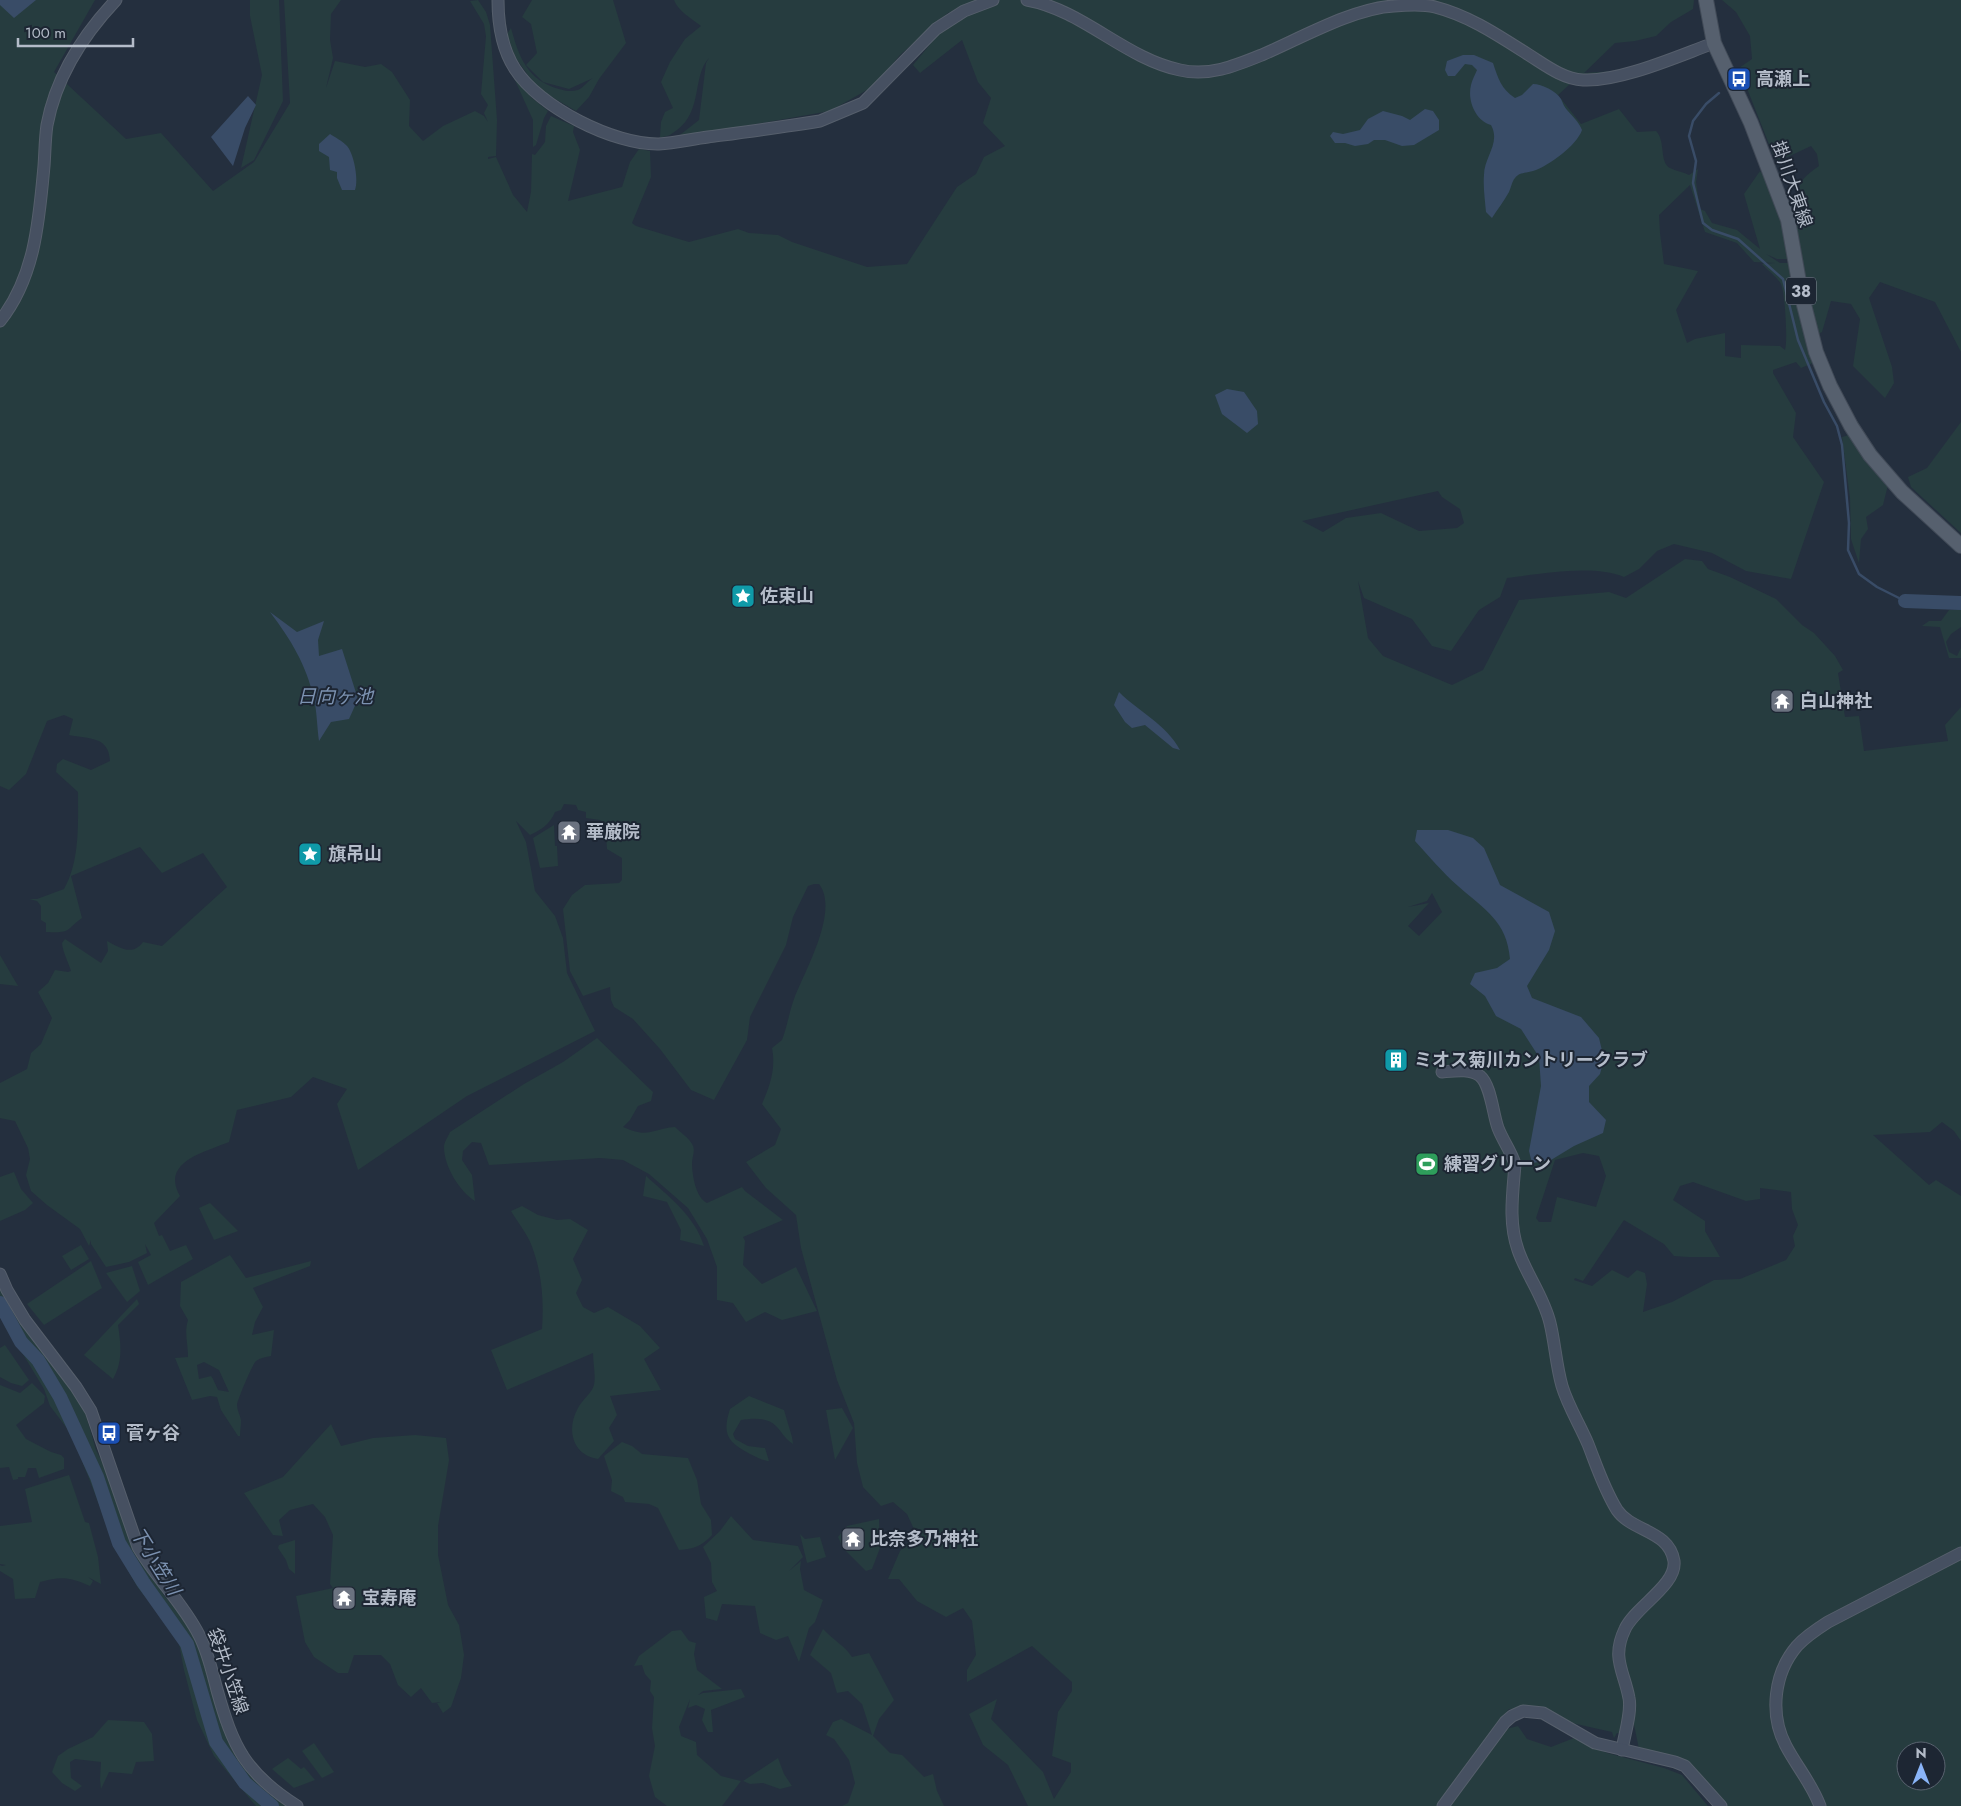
<svg xmlns="http://www.w3.org/2000/svg" width="1961" height="1806" viewBox="0 0 1961 1806" font-family="Jost,'Noto Sans JP',sans-serif">
	<style>
		.green { fill: #263c3f; fill-rule: evenodd }
		.water { fill: #394c67 }
		.lines { fill: none; stroke-linecap: round; stroke-linejoin: round }
		.stream { stroke: #394c67; stroke-width: 2.5 }
		.river { stroke: #394c67; stroke-width: 14 }
		.secondary-casing { stroke: #565f6c; stroke-width: 13 }
		.primary-casing { stroke: #414a57; stroke-width: 16 }
		.secondary { stroke: #465061; stroke-width: 11 }
		.primary { stroke: #56606e; stroke-width: 14 }
		.labels { text-anchor: middle; stroke-width: 4; stroke-linejoin: round; paint-order: stroke }
		.shield { fill: #1d2633; stroke: #878f9c; stroke-width: 1 }
		.shield-label { font-size: 16px; font-weight: bold; fill: #b4bcc9 }
		.poi-label { font-size: 18px; font-weight: bold; fill: #b4bcc9; stroke: #1d2633; text-anchor: start }
		.street-label { font-size: 18px; fill: #b4bcc9; stroke: #1d2633 }
		.water-label { font-size: 19px; font-style: italic; fill: #7c92b1; stroke: #1d2633 }
	</style>
	<rect width="100%" height="100%" fill="#242f3e"/>
	<g class="green">
		<path d="M0 0H95L54 72 126 139 161 133 213 191 254 162 290 103 284 0H341L331 14 330 40 333 58 326 88 335 61 365 67 381 64 392 72 410 100 409 126 423 141 443 126 475 111 484 116 488 122 484 113 488 105 481 94 486 36 484 24 470 1 478 0 486 12 490 25 497 120 496 156 488 157V159L496 157 513 195 527 212 531 192 532 154 535 155 545 142 546 126 551 116 574 126 573 132 580 150 568 201 622 187 630 162 639 149 650 151 651 177 632 223 636 226 689 242 738 229 749 233 778 235 792 242 867 267 907 264 957 187 976 174 984 157 1005 146 983 123 991 98 978 82 962 40 920 73 913 65 942 30 949 12 900 55 874 86 830 111 676 138 699 120 706 63 709 58C692 76 703 111 677 130 670 135 668 137 660 137L661 122 665 112 673 108 661 82 670 62 685 39 701 26C692 19 678 11 674 0H1694L1693 9 1671 22 1656 36 1635 41 1615 43 1584 73 1615 71 1586 76 1581 74 1558 95 1581 124 1619 109 1637 132 1656 131C1666 141 1659 162 1670 168 1676 171 1683 172 1689 175L1698 169 1696 182 1700 209 1705 211 1712 223 1737 230 1760 249 1744 194 1760 171C1780 194 1783 230 1789 259H1777L1766 254 1780 263H1793L1813 363 1801 368 1796 362 1773 370V373L1796 413 1793 437 1824 482 1791 579 1746 571 1712 553 1674 544 1657 551 1639 569 1624 577C1593 564 1541 574 1507 578L1500 597 1479 610 1451 651 1432 646 1412 619 1364 598 1358 581 1368 638 1383 656 1452 685 1483 670 1519 600 1609 592 1626 598 1685 559 1702 561 1708 569 1730 577 1776 599 1802 625 1814 633 1835 656 1843 670 1838 673 1845 717 1859 716 1864 751 1948 741 1945 725 1961 707V1141L1954 1131 1942 1122 1930 1132 1873 1135 1929 1185 1936 1180 1961 1196V1806H1723L1689 1763 1639 1749 1632 1715 1625 1735 1617 1733 1614 1738 1612 1732 1509 1709 1437 1806H1028L1008 1765 983 1745 969 1714 997 1699 991 1719 1043 1772 1054 1799 1071 1772V1763L1052 1756 1058 1712 1072 1691V1682L1032 1646 967 1682V1670L976 1655 972 1621 963 1608 946 1617 917 1601 899 1579H888L900 1551 910 1540 913 1527 907 1514 893 1502 881 1506 863 1487 857 1463 854 1423 837 1380 801 1248 796 1215 766 1188 746 1162 775 1145 781 1129 762 1104C770 1085 776 1069 772 1048L782 1040C787 1027 789 1013 794 999 804 972 840 911 819 884H814L808 886 793 917 786 945 750 1017 747 1040 714 1100 691 1090 660 1049 633 1019 614 1007 611 1000 610 987 583 996 570 971 563 909 572 895 585 885 619 883 622 880V858L607 849 605 823 600 820 586 818V812L578 810 576 805 564 804 561 810 555 812C550 824 541 830 530 835L516 821 526 842 535 891 555 916 563 938 567 973 595 1031 467 1096 358 1170 337 1104 347 1089 313 1077 291 1097 237 1110 229 1142C205 1152 160 1162 180 1196L154 1223 159 1236 162 1235 170 1251 186 1245 193 1259 148 1285 138 1262 151 1255 145 1244 147 1253 129 1262 106 1267 91 1244V1240L89 1246 80 1229 47 1205 31 1191 26 1175 30 1159 28 1148 15 1121 0 1118V1083L27 1069 31 1053 41 1044 52 1018 38 992 48 983 55 970 68 972 71 971C68 961 63 953 62 943L65 939 101 963 108 951 107 941C119 947 132 957 143 942L162 946 227 887 203 853 162 873 140 847 71 876 82 918C64 931 72 933 46 932V923L41 920V906L37 901 29 899H37L64 889C80 861 78 824 78 792L56 772 57 764 63 759 91 770 110 761C109 736 89 739 69 735L73 719 64 715 47 721 26 774 9 790 0 786ZM1690 185 1705 232 1737 243 1754 262 1775 263 1762 264C1767 270 1777 277 1781 284 1785 293 1788 341 1785 350L1780 346 1741 345V358L1725 356V333L1695 339 1687 343 1676 310 1698 271 1664 264 1660 233 1659 215ZM1438 491 1442 497 1460 509 1464 523 1457 528 1419 531 1381 513 1346 518 1323 532 1302 521ZM1432 893 1442 912 1419 936 1408 926 1429 903 1408 907 1427 901ZM1583 1153 1599 1156 1606 1176 1596 1207 1557 1197 1551 1222H1539L1536 1218 1555 1160ZM1693 1182 1746 1201 1760 1199V1188L1791 1192 1792 1209 1798 1225 1793 1236 1795 1246 1786 1260 1740 1279 1714 1280 1672 1302 1643 1312 1647 1284 1645 1273 1637 1270 1628 1278 1612 1270 1592 1286 1574 1280 1575 1278 1583 1281 1624 1220 1664 1244 1674 1256 1689 1257H1720L1705 1231V1221L1673 1200 1680 1186ZM1906 1751H1936V1781H1906Z"/>
		<path d="M250 0H279L283 101 254 160 241 168 262 75 250 16Z"/>
		<path d="M532 0H613L626 43 599 79 589 97 576 111 538 89 515 57 507 34 511 28C519 57 527 80 559 89 565 91 571 92 578 90 583 88 588 81 593 78L569 89 543 82 526 65 537 53 531 24 522 17Z"/>
		<path d="M1722 0H1961V352L1935 302 1880 282 1869 298 1892 367 1894 383 1885 398 1853 366 1860 319 1851 304 1831 301 1822 332 1818 334 1809 306 1792 212 1801 209C1796 185 1799 180 1819 166L1817 154 1811 146 1781 160 1776 141 1780 160 1776 162 1739 68 1752 59 1750 36 1736 12Z"/>
		<path d="M514 78 532 98 548 111 544 118 536 145 533 147V120Z"/>
		<path d="M1961 422V533L1911 487 1908 477 1927 468Z"/>
		<path d="M1849 435 1888 485 1883 505 1866 517 1868 529 1861 539 1859 563 1851 539 1850 498 1842 437Z"/>
		<path d="M1961 609V627L1951 634 1946 642 1949 652 1957 656 1961 648V658H1949L1940 627 1922 626 1929 621H1941L1949 610Z"/>
		<path d="M554 825 555 846H557L558 866 540 868 533 838Z"/>
		<path d="M0 955 18 986 0 984Z"/>
		<path d="M597 1038 653 1092 651 1101 638 1106 630 1120 623 1127C650 1139 650 1129 675 1127 680 1132 689 1138 692 1144 696 1150 692 1157 692 1163 692 1175 696 1198 707 1203L742 1187 745 1191 783 1220 743 1237 745 1241 743 1265 762 1284 796 1267 817 1311 782 1320 765 1312 746 1322 733 1303 717 1300V1267L707 1239 688 1208 649 1174 623 1160 600 1158 489 1165 481 1143 472 1142 463 1151 462 1160 472 1175 475 1201C459 1191 444 1166 444 1147 444 1142 448 1137 450 1132L524 1084 563 1062Z"/>
		<path d="M14 1172 21 1189 33 1203 25 1210 0 1221V1177Z"/>
		<path d="M646 1176C668 1196 695 1216 704 1246L680 1240 681 1230 667 1202 643 1196Z"/>
		<path d="M210 1203 238 1231 214 1240 199 1208Z"/>
		<path d="M522 1206 538 1215 557 1220 570 1219 588 1230 573 1259 582 1280 576 1293 583 1307 594 1313 608 1307 640 1326 660 1348 644 1359 661 1390 610 1396 617 1415 609 1428 614 1441 598 1459C572 1455 566 1429 578 1408 582 1400 592 1393 594 1385 596 1376 593 1363 593 1353L507 1390 491 1350 542 1329C544 1300 542 1272 531 1244 527 1234 517 1221 511 1211Z"/>
		<path d="M81 1245 89 1259 71 1270 62 1256Z"/>
		<path d="M230 1255 246 1278 311 1261 310 1266 253 1288 263 1307 255 1322 252 1335 274 1330 271 1356C266 1357 260 1358 256 1361 253 1363 237 1401 237 1405 237 1410 240 1415 241 1420 241 1425 240 1431 240 1436H238L221 1410 217 1397 210 1396 192 1400 175 1358 188 1357C188 1343 184 1333 188 1320L180 1306 181 1282ZM204 1362 219 1370 229 1392 218 1390 213 1379 211 1376 199 1379 197 1365Z"/>
		<path d="M91 1261 102 1288 44 1325 27 1304Z"/>
		<path d="M132 1266 140 1291 127 1302 106 1273Z"/>
		<path d="M0 1286 3 1295 50 1362 81 1398 96 1450 112 1482 130 1536 163 1594 195 1633 213 1688 228 1741 240 1761 268 1793 288 1806H256L214 1756 197 1720 184 1670 179 1644 167 1623 138 1588 118 1553 72 1435 50 1406 44 1389 0 1316Z"/>
		<path d="M137 1299 139 1304 118 1325C121 1345 123 1362 113 1379L84 1355Z"/>
		<path d="M5 1345 29 1380 22 1386 11 1383 0 1377V1348Z"/>
		<path d="M32 1383 45 1396 44 1403 16 1425 26 1439 51 1452 61 1455 64 1458V1469L39 1478 36 1468H28L25 1477H18V1479L13 1480 9 1467 0 1468V1385L20 1393Z"/>
		<path d="M749 1396 784 1410 792 1437 793 1444C783 1437 783 1433 776 1426 768 1417 752 1418 741 1420L733 1434 735 1439 748 1446 765 1448 769 1461C763 1461 757 1457 750 1454 727 1442 722 1434 730 1409Z"/>
		<path d="M842 1408 853 1428 835 1460 826 1410Z"/>
		<path d="M331 1424 341 1446 373 1438 415 1435 446 1438 449 1460 438 1526V1555L448 1605 459 1625 464 1655 461 1678 451 1707 443 1713 437 1703 441 1702 432 1703 421 1688 411 1697 398 1685 390 1664 381 1655H354L348 1673H338L314 1657 305 1642 296 1596 333 1588 330 1584 333 1535 325 1517 313 1504 290 1510 279 1520 283 1536 273 1535 244 1493 283 1477Z"/>
		<path d="M622 1442 632 1446 642 1454 688 1458 697 1480 701 1504 711 1520 712 1535C702 1546 694 1549 679 1550L658 1508 649 1504 625 1502 623 1497 611 1491 612 1480 604 1456Z"/>
		<path d="M69 1475 85 1522 89 1523 98 1557 101 1584 88 1577 93 1581 90 1586C70 1577 61 1576 40 1582L35 1598 15 1599 13 1579 0 1571V1565L2 1566 6 1565 0 1564V1526L32 1522 25 1489Z"/>
		<path d="M731 1516 753 1540 798 1546 803 1557 789 1571 801 1561 800 1569 804 1590 823 1600 815 1622 809 1628 799 1662 788 1636 776 1640 760 1633 755 1606 722 1604 717 1621 706 1618 704 1597 717 1591 712 1582 711 1563 703 1547 720 1531Z"/>
		<path d="M879 1519 880 1548 872 1569 866 1571 843 1548 838 1537 847 1526Z"/>
		<path d="M800 1534 805 1539 820 1537 826 1557 807 1563Z"/>
		<path d="M295 1540V1574L289 1569 286 1560 278 1548 279 1545Z"/>
		<path d="M823 1629C833 1640 844 1645 852 1657L869 1653 894 1700 879 1719 873 1736 890 1753 902 1755 924 1777 933 1774 937 1791 944 1806H842L848 1803 855 1783 849 1760 834 1739 826 1735 833 1722 841 1719 872 1735 862 1704 848 1691 837 1693 831 1673 810 1655Z"/>
		<path d="M681 1630 689 1641 696 1643 694 1654 697 1670 722 1689 703 1691 698 1695 703 1693 741 1689 745 1697 711 1710 713 1732H708L702 1720 705 1709 696 1705 688 1708 690 1699 679 1727 681 1736 696 1742 697 1755 721 1776 741 1781 722 1806H667L655 1797 649 1776 655 1746 652 1728 654 1697 650 1691 651 1681 645 1674 642 1665 634 1666 639 1656 672 1631Z"/>
		<path d="M108 1720 144 1722 152 1734 154 1761 136 1762 132 1774 109 1772 101 1789 100 1779 101 1762 75 1759 70 1762 71 1778 82 1786 75 1791 62 1783 52 1772 58 1756 68 1749 93 1737Z"/>
		<path d="M1518 1726 1527 1739 1551 1747 1574 1738 1607 1753 1664 1768 1682 1775 1708 1806H1448L1506 1729Z"/>
		<path d="M314 1743 334 1772 322 1778 302 1751Z"/>
		<path d="M288 1758 301 1769 304 1767 315 1780 294 1788 272 1769Z"/>
		<path d="M778 1758 784 1774 792 1786 780 1789 763 1783 750 1784 743 1781Z"/>
	</g>
	<g class="water">
		<path d="M0 0H36L14 18 0 5Z"/>
		<path d="M1463 55H1474L1493 63C1498 78 1501 89 1515 98L1522 95 1533 84C1542 84 1556 91 1561 99 1563 103 1564 107 1567 110 1573 117 1578 121 1582 130 1577 145 1549 166 1533 171 1527 173 1519 172 1515 178 1512 181 1511 188 1509 192 1504 201 1497 210 1492 218L1486 212C1485 200 1483 187 1484 175 1484 157 1501 143 1491 125 1476 121 1467 101 1471 85 1472 80 1475 75 1477 70L1472 65 1465 64 1455 76H1448L1445 70 1447 61Z"/>
		<path d="M248 96 256 105 245 128 233 166 211 137Z"/>
		<path d="M1425 109 1433 111 1439 120V130L1414 145 1402 146 1385 140H1374L1368 144 1355 146 1345 143H1335L1330 136 1333 132 1343 134 1360 130 1368 119 1383 111 1402 116 1410 120Z"/>
		<path d="M330 134C335 137 342 141 346 145 354 152 359 181 355 190H342L337 178V172L330 170 329 157 319 151V144Z"/>
		<path d="M1227 389 1244 392 1257 411 1258 424 1247 433 1222 414 1215 395Z"/>
		<path d="M270 612 297 632 324 621 318 640 319 656 342 649 358 699 349 719 331 722 319 741C317 727 317 712 314 699 306 664 291 640 270 612Z"/>
		<path d="M1119 692C1139 712 1166 724 1180 750L1173 748 1145 725 1132 728 1125 722 1114 705Z"/>
		<path d="M1417 830H1448L1473 838 1484 848 1500 885 1549 912 1555 931 1549 950 1527 986 1532 998 1581 1017 1599 1038 1604 1059 1600 1074 1589 1086V1102L1606 1120 1603 1133 1574 1146 1551 1160 1532 1163 1529 1151 1541 1086 1539 1057 1521 1029 1496 1016 1485 996 1470 984 1475 973 1497 968 1510 959C1507 921 1484 909 1458 886 1442 872 1429 856 1415 841Z"/>
	</g>
	<g class="lines">
		<path class="stream" d="M1719 93 1706 104 1693 121 1689 136 1696 161 1693 183 1703 223 1712 230 1738 239 1783 279 1798 340 1824 402 1837 426 1842 445 1849 523 1848 550 1859 574 1877 587 1905 601"/>
		<g class="river">
			<path d="M1905 601 1961 603"/>
			<path d="M0 1303 21 1342 38 1360 60 1397 97 1477 119 1543 143 1582 187 1644 216 1742 245 1783 272 1806"/>
		</g>
		<g class="secondary-casing">
			<g id="secondary">
				<path d="M498 0C498 23 502 49 515 69 539 107 614 145 659 144 675 143 692 139 708 137 745 132 783 127 820 121L863 103 936 29 964 11 993 0"/>
				<path d="M1027 0C1083 10 1124 58 1180 70 1210 77 1237 65 1264 54 1301 38 1354 8 1394 6 1406 5 1423 4 1435 7 1470 16 1499 36 1529 55 1545 65 1563 79 1583 80 1620 82 1678 56 1714 43"/>
				<path d="M0 321C35 277 39 221 44 166 45 153 45 138 47 125 56 77 83 35 116 0"/>
				<path d="M1442 1072C1453 1071 1471 1068 1480 1076 1491 1085 1493 1115 1498 1128 1503 1141 1511 1151 1515 1164 1513 1192 1508 1222 1518 1250 1526 1274 1544 1297 1550 1323 1555 1343 1556 1365 1562 1386 1568 1406 1580 1425 1588 1444 1597 1467 1604 1489 1617 1510 1632 1532 1669 1530 1674 1561 1677 1585 1635 1607 1625 1629 1611 1658 1624 1671 1629 1698 1632 1712 1624 1736 1622 1750"/>
				<path d="M0 1274 7 1290 25 1320 76 1387 91 1411 138 1547C156 1578 183 1603 199 1635 208 1652 212 1671 217 1690 233 1747 245 1773 297 1806"/>
				<path d="M1443 1806 1505 1722 1512 1716 1523 1711 1543 1713 1595 1743 1675 1762 1685 1766 1721 1806"/>
				<path d="M1820 1806C1812 1784 1797 1767 1786 1746 1769 1714 1774 1673 1797 1646 1806 1636 1817 1629 1828 1622L1961 1553"/>
			</g>
		</g>
		<g class="primary-casing">
			<path id="primary" d="M1706 0 1714 43 1751 123 1788 220 1801 293 1816 352 1830 386 1851 426 1870 455 1902 492 1961 546"/>
		</g>
		<use href="#secondary" class="secondary"/>
		<use href="#primary" class="primary"/>
	</g>
	<defs>
		<g id="bus-square" transform="scale(1.25)"><rect x="-9" y="-9" width="18" height="18" rx="4" fill="#1a4fb4" stroke="#1d2633"/><path d="M-5-6H5V4H4V6H2V4H-2V6H-4V4H-5ZM-3.5-4V0h7V-4ZM-3.5 1.2v1.5H-2V1.2ZM2 1.2v1.5H3.5V1.2Z" fill="#fff"/></g>
		<g id="sight-square" transform="scale(1.25)"><rect x="-9" y="-9" width="18" height="18" rx="4" fill="#0f9aa8" stroke="#1d2633"/><path d="M0-6L1.8-2.2L6-1.7L2.9 1.2L3.7 5.4L0 3.3L-3.7 5.4L-2.9 1.2L-6-1.7L-1.8-2.2Z" fill="#fff"/></g>
		<g id="temple-square" transform="scale(1.25)"><rect x="-9" y="-9" width="18" height="18" rx="4" fill="#6b7280" stroke="#1d2633"/><path d="M0-6L5-2H3V0L6.5 2.5H4V6H1.5V3h-3V6H-4V2.5H-6.5L-3 0V-2H-5Z" fill="#fff"/></g>
		<g id="building-square" transform="scale(1.25)"><rect x="-9" y="-9" width="18" height="18" rx="4" fill="#0f9aa8" stroke="#1d2633"/><path d="M-4-6H4V6H1V3H-1V6H-4ZM-2.5-4.3h1.7v1.8h-1.7ZM.8-4.3h1.7v1.8H.8ZM-2.5-1h1.7V.8h-1.7ZM.8-1h1.7V.8H.8Z" fill="#fff"/></g>
		<g id="stadium-square" transform="scale(1.25)"><rect x="-9" y="-9" width="18" height="18" rx="4" fill="#2e9e5b" stroke="#1d2633"/><path d="M0-5a6.5 5 0 1 0 0 10a6.5 5 0 1 0 0-10ZM-3.5-1.8h7v3.6h-7Z" fill="#fff"/></g>
	</defs>
	<g fill-rule="evenodd">
		<use href="#bus-square" x="1739" y="79"/>
		<use href="#sight-square" x="743" y="596"/>
		<use href="#temple-square" x="1782" y="701"/>
		<use href="#temple-square" x="569" y="832"/>
		<use href="#sight-square" x="310" y="854"/>
		<use href="#building-square" x="1396" y="1060"/>
		<use href="#stadium-square" x="1427" y="1164"/>
		<use href="#bus-square" x="109" y="1433"/>
		<use href="#temple-square" x="853" y="1539"/>
		<use href="#temple-square" x="344" y="1598"/>
	</g>
	<g class="labels">
		<rect class="shield" x="1786" y="277.5" width="30" height="27" rx="4"/>
		<g class="shield-label">
			<text x="1801" y="297">38</text>
		</g>
		<g class="poi-label">
			<text x="1756" y="85">高瀬上</text>
			<text x="760" y="602">佐束山</text>
			<text x="1800" y="707">白山神社</text>
			<text x="586" y="838">華厳院</text>
			<text x="328" y="860">旗吊山</text>
			<text x="1414" y="1066">ミオス菊川カントリークラブ</text>
			<text x="1444" y="1170">練習グリーン</text>
			<text x="126" y="1439">菅ヶ谷</text>
			<text x="870" y="1545">比奈多乃神社</text>
			<text x="362" y="1604">宝寿庵</text>
		</g>
		<g class="street-label">
			<text transform="translate(1792 184) rotate(71)" y="6">掛川大東線</text>
			<text transform="translate(228 1671) rotate(71)" y="6">袋井小笠線</text>
		</g>
		<g class="water-label">
			<text x="335" y="703">日向ヶ池</text>
			<text transform="translate(156 1561) rotate(58)" y="7">下小笠川</text>
		</g>
	</g>
	<g transform="translate(1921 1766)"><circle r="24" fill="#1d2633" stroke="#59626f"/>
	<path d="M0-4L9 19L0 12L-9 19Z" fill="#8ab4f8"/>
	<text y="-8" font-size="14" font-weight="bold" text-anchor="middle" fill="#b4bcc9">N</text>
	</g>
	<path d="M18 38v8h115v-8" fill="none" stroke="#b4bcc9" stroke-width="2.5"/>
	<text x="25" y="38" font-size="15" fill="#b4bcc9" stroke="#1d2633" stroke-width="4" paint-order="stroke">100 m</text>
</svg>
